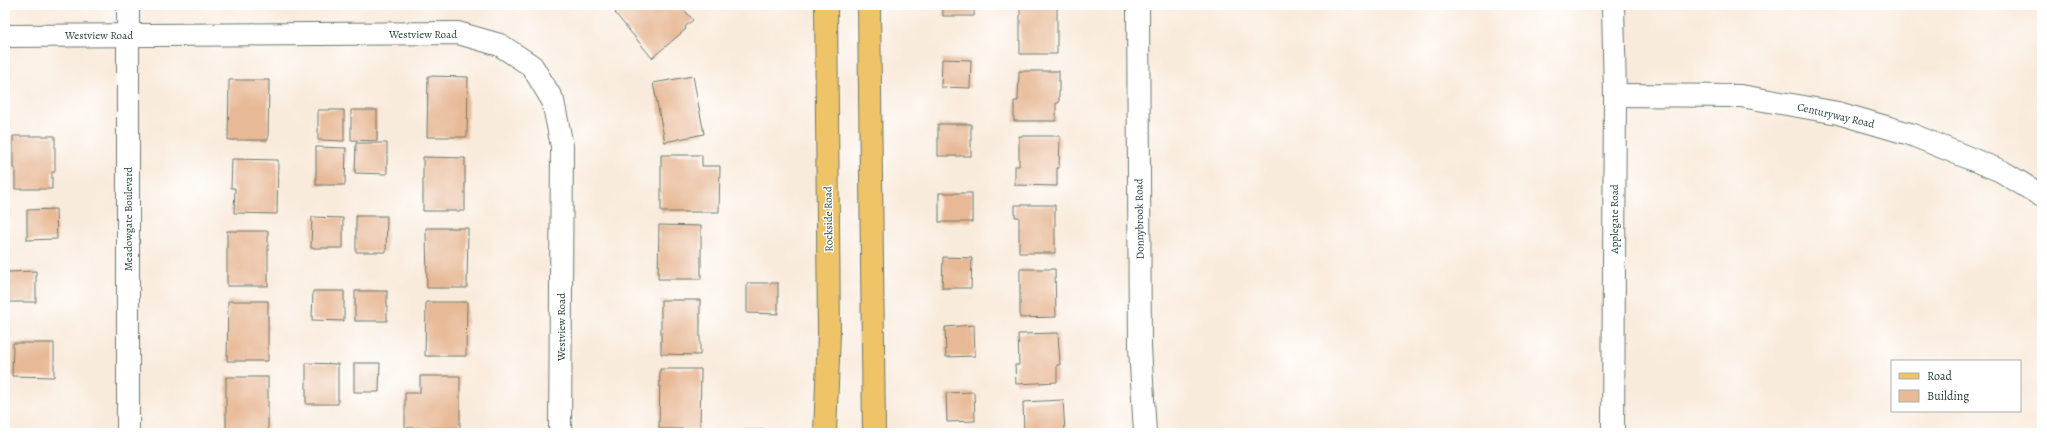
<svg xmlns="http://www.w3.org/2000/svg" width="2047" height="438" viewBox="0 0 2047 438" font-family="Alegreya,serif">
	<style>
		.building { fill: #e8b996 }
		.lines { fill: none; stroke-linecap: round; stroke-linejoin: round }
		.minor-casing { stroke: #6b7a6f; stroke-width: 24 }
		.primary-casing { stroke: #6b7a6f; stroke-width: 24 }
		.minor { stroke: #fff; stroke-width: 22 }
		.primary { stroke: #efc469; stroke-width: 22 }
		.labels { text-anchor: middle; stroke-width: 3; stroke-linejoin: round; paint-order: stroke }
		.street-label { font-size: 11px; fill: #1f3d34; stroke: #fff }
	</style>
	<rect width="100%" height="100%" fill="#fff"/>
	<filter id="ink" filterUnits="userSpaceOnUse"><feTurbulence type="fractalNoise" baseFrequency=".025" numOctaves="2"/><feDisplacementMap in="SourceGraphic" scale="8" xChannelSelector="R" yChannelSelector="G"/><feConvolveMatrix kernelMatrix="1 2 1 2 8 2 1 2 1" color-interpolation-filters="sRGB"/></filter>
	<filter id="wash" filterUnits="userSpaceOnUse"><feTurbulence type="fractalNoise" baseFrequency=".012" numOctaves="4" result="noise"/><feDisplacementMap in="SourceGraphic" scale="16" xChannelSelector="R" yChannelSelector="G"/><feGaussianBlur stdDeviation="0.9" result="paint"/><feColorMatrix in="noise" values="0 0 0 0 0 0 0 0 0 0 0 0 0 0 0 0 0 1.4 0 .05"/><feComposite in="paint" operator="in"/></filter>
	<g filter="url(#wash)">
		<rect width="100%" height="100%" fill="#f9ebdc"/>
		<g id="blocks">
			<g class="building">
				<path d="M624 5H666L667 7 669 5H680L693 20 685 27 686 29 652 58 615 13Z"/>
				<rect x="943" y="5" width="31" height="11"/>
				<path d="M1020 5 1057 6V54H1020Z"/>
				<path d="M942 59 971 60 970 88 941 87Z"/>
				<path d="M1019 71H1059V103H1056V121H1014V101H1018Z"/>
				<path d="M428 76 468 77 467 137H427Z"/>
				<path d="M693 76 704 134 665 142 653 83Z"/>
				<path d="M229 80H269L268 140H228Z"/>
				<path d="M318 110H344V141L318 140Z"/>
				<path d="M351 110H377V141L351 140Z"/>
				<rect x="938" y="124" width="33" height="32"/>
				<path d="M13 136H55V172H52V189H15V168H13Z"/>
				<path d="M1019 136H1060L1059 168H1057V186L1015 185V166H1019Z"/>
				<path d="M356 143H387V174L355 173Z"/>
				<path d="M316 147 346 148 345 185H316Z"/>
				<path d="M661 155H702V166H720L719 212H661Z"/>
				<path d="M423 157 465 158V211H423Z"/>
				<path d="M232 159 278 160 277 214 234 213 235 188H231Z"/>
				<rect x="939" y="193" width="33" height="29"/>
				<path d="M1015 205H1055V253H1019V217H1015Z"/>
				<path d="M56 209 57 239 27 240V210Z"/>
				<path d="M356 216H387L386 252H356Z"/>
				<path d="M312 217 343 218V248H311Z"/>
				<path d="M659 225 701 226V279H658Z"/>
				<path d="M426 228H468L467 288H427Z"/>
				<rect x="227" y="231" width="41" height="55"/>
				<path d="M943 257 972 258 971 288H942Z"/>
				<path d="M1020 269H1055L1056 317 1020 318Z"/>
				<path d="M36 271V302H7L6 272Z"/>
				<path d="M747 283H778V314L747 313Z"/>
				<path d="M313 291H344V321L312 320Z"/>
				<rect x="355" y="291" width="32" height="30"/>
				<path d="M661 300H700V355L661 354Z"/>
				<path d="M228 301H268V361H227Z"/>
				<path d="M426 302H467L466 356H425Z"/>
				<path d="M974 325 975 356 946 357 945 327Z"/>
				<path d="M1058 333 1060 365H1057V382L1016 384 1015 365H1019L1018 334Z"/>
				<path d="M13 343H54V377L12 376Z"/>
				<path d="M306 363 338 364V404H306Z"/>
				<path d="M354 363H380L379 392H354Z"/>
				<path d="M660 369H701L700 429H659Z"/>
				<path d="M420 376H460V428H405V393H420Z"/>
				<rect x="226" y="377" width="42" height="54"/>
				<path d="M974 392 975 421 947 422 946 393Z"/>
				<path d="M1063 400 1065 432 1024 433 1023 402Z"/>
				<rect x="744" y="430" width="31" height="3"/>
			</g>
		</g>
	</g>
	<g filter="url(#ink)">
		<use href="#blocks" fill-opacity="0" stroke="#6b7a6f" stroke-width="1"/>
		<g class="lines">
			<g class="minor-casing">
				<g id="minor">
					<path d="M128 5V433"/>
					<path d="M1138 5 1140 347 1145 433"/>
					<path d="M5 36 458 33 500 45 532 66 553 101 562 146 560 433"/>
					<path d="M1615 95 1741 96 1838 113 1910 134 2001 171 2042 196"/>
					<path d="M1613 433 1615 95 1613 5"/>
				</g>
			</g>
			<g class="primary-casing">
				<g id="primary">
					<path d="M869 5 874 433"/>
					<path d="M825 433 829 334 826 5"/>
				</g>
			</g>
			<use href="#minor" class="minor"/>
			<use href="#primary" class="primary"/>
		</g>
	</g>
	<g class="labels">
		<g class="street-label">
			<text x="423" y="38">Westview Road</text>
			<text x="99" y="39">Westview Road</text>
			<text transform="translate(1836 115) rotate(13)" y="4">Centuryway Road</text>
			<text transform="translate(128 219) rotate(-90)" y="4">Meadowgate Boulevard</text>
			<text transform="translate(828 219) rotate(-91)" y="4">Rockside Road</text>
			<text transform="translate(1139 219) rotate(-91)" y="4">Donnybrook Road</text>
			<text transform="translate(1614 219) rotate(-90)" y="4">Applegate Road</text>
			<text transform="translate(561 327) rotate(-90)" y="4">Westview Road</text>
		</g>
	</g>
	<rect width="2047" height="438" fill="none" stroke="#fff" stroke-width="20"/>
	<rect x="1891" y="360" width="130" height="52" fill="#ffffff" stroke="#a5b1ae"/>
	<rect x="1899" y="373" width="20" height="6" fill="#efc469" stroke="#a5b1ae"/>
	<text x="1927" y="380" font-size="12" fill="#1f3d34">Road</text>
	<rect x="1899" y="390" width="20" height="12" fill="#e8b996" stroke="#a5b1ae"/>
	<text x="1927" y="400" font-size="12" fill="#1f3d34">Building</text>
</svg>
